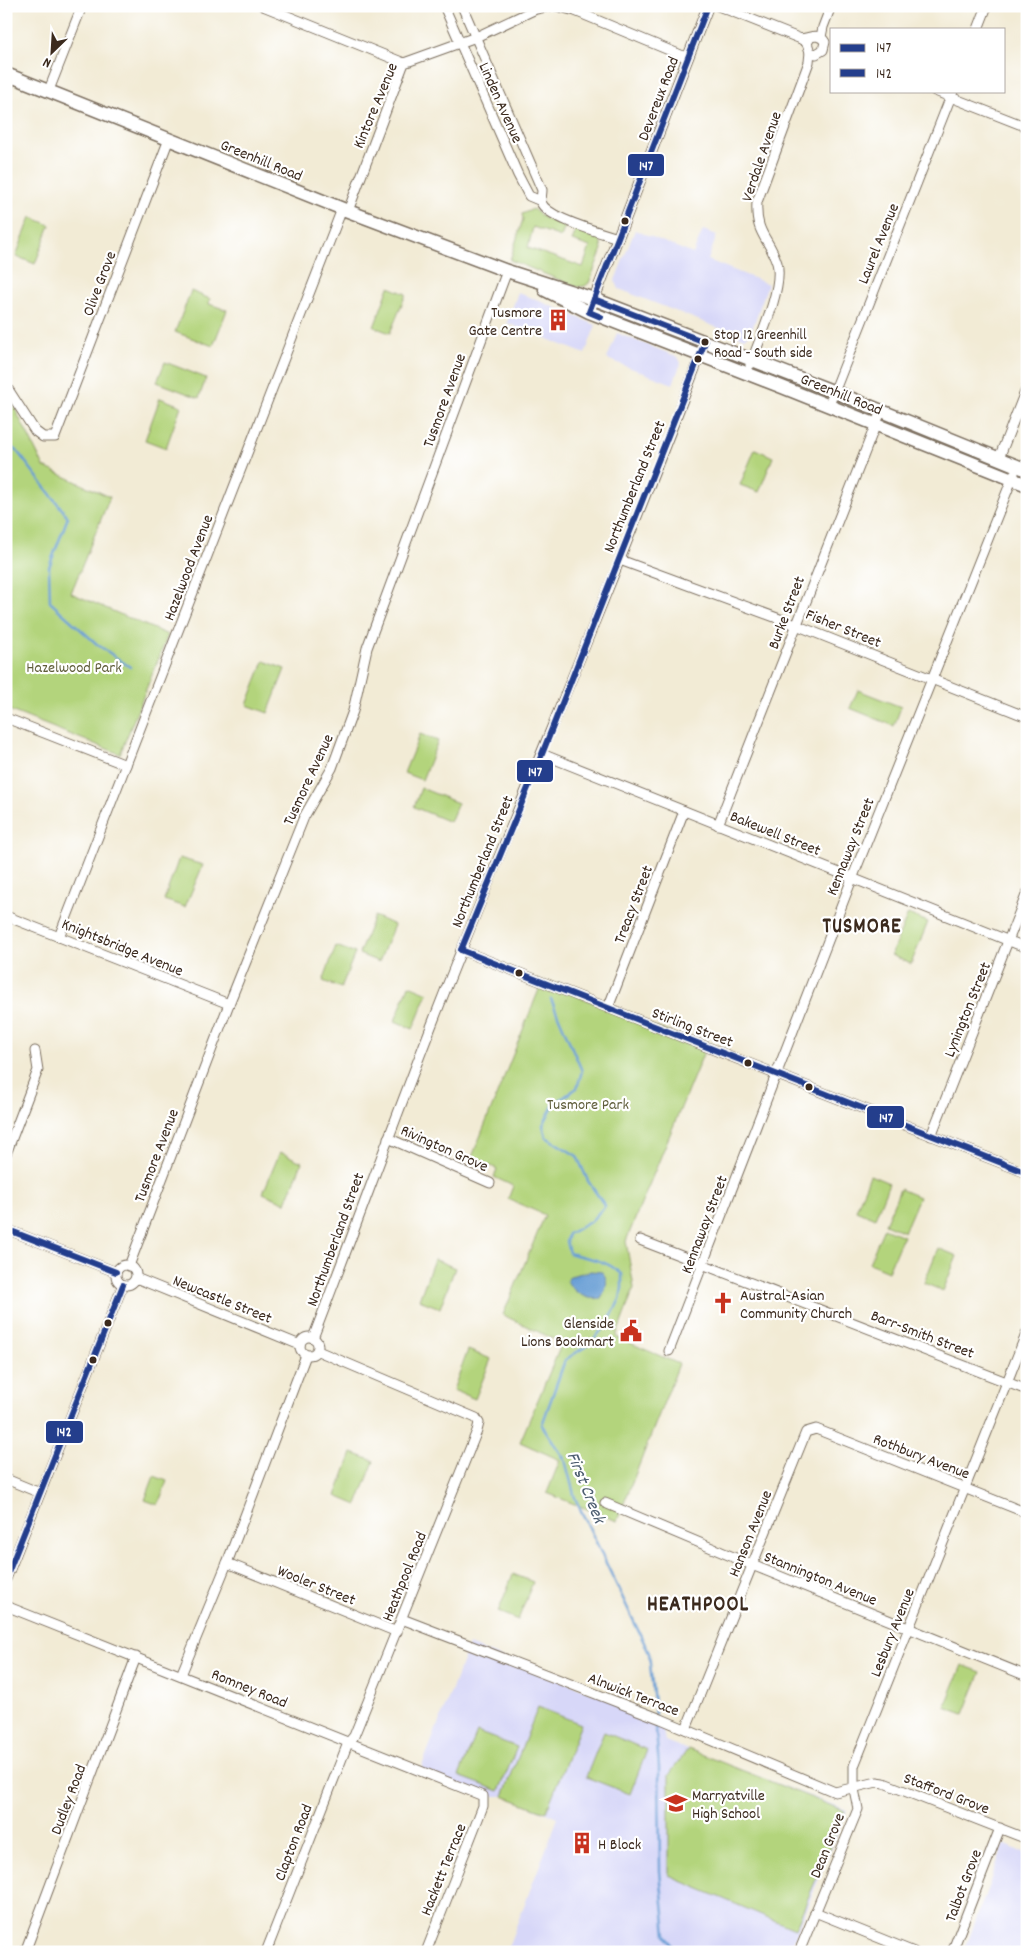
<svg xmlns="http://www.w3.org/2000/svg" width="1033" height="1958" viewBox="0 0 1033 1958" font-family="Dekko,sans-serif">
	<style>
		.built { fill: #d7d7f8 }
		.green { fill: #b3d47c; stroke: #777f4d }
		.water { fill: #669dd4; stroke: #506479 }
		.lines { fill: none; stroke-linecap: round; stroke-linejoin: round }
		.stream { stroke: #669dd4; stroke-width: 2.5 }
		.minor-casing { stroke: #7b6e5e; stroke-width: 11 }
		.tertiary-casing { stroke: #7b6e5e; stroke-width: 12 }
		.secondary-casing { stroke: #7b6e5e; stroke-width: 15 }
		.minor { stroke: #fff; stroke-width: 9 }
		.tertiary { stroke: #fff; stroke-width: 10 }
		.secondary { stroke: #fff; stroke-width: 12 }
		.bus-1-casing { stroke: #fff; stroke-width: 10 }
		.bus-2-casing { stroke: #fff; stroke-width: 10 }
		.bus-1 { stroke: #243e8c; stroke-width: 6 }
		.bus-2 { stroke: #243e8c; stroke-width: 6 }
		.bus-dot { fill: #3b2a1e; stroke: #fff; stroke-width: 2 }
		.labels { text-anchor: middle; stroke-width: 4.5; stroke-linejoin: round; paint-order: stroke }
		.bus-label { font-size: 15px; fill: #3b2a1e; stroke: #fff; text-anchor: start }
		.street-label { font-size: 16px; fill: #3b2a1e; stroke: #fff }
		.poi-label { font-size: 16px; fill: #3b2a1e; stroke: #fff; text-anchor: start }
		.park-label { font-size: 16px; fill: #5f5d3a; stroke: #fff }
		.water-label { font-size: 18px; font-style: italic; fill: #4e5e70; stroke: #fff }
		.district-label { font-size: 21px; font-weight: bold; letter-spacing: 1px; fill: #3b2a1e; stroke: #fff }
		.line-badge { stroke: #fff; stroke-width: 2 }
		.badge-label { font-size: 14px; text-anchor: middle; font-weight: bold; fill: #fff }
	</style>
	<rect width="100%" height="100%" fill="#fff"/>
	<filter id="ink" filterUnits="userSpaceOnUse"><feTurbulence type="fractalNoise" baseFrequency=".02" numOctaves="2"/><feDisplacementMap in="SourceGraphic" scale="10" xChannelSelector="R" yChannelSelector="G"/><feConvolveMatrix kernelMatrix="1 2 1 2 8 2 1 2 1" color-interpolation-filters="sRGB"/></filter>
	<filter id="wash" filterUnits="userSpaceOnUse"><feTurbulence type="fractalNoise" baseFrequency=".0096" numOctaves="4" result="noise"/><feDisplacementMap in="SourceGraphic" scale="20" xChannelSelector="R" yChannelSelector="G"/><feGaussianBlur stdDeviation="1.12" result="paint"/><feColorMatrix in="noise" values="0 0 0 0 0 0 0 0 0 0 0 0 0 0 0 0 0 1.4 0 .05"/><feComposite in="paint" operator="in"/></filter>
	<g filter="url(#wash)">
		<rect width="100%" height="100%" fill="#f2ebd5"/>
		<g class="built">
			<path d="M635 230 693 254 703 230 717 235 708 260 768 284 750 335 744 338 619 289 615 280Z"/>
			<path d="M518 292 596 325 585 354 507 323Z"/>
			<path d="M617 333 678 357 681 363 673 384 607 359Z"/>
			<path d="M469 1645 661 1719 665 1741 847 1810 789 1952H506L558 1818 504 1796H483L420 1771Z"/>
			<path d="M1004 1844 1024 1853 1027 1858V1952H964Z"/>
		</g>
		<g class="green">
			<path d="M533 209 544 218 565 226 561 237 533 227 528 248 583 267 590 247 572 241 576 230 600 240 602 249 589 283 585 286 577 287 510 260 523 219 522 214Z"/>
			<path d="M31 217 50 225 35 264 16 256Z"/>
			<path d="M389 287 406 294 390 333 374 327Z"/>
			<path d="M191 291 210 299 209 304 227 310 213 346 175 332Z"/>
			<path d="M165 362 206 378 199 398 157 382Z"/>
			<path d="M6 394 8 395 44 467 110 497 71 593 168 635 120 754 6 709Z"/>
			<path d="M160 398 181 406 166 448 145 440Z"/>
			<path d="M755 449 773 457 759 492 740 485Z"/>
			<path d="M264 661 285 669 268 713 247 705Z"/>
			<path d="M858 690 901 707 894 726 850 708Z"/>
			<path d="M420 734 438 741 422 780 404 773Z"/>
			<path d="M421 788 458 803 450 822 414 807Z"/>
			<path d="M179 858 203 865 185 907 164 900Z"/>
			<path d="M908 914 928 922 911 964 891 955Z"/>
			<path d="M374 916 394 925 379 962 359 954Z"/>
			<path d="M336 946 355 953 341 988 323 981Z"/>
			<path d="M542 982 706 1047 626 1241 634 1288 616 1337 679 1364 617 1521 547 1493 560 1460 520 1442 562 1343 503 1315 545 1215 508 1199 513 1186 494 1177 497 1169 472 1157Z"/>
			<path d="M409 985 428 993 413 1029 395 1021Z"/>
			<path d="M280 1152 302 1162 286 1203 263 1193Z"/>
			<path d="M870 1175 889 1183 875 1218 856 1210Z"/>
			<path d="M900 1189 919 1197 904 1232 885 1224Z"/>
			<path d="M884 1228 903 1236 888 1271 869 1263Z"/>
			<path d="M938 1248 957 1256 943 1291 924 1283Z"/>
			<path d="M434 1259 455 1268 440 1308 419 1300Z"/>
			<path d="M468 1350 491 1359 475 1399 453 1390Z"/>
			<path d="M352 1453 374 1461 357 1505 336 1496Z"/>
			<path d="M154 1476 167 1481 158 1505 145 1500Z"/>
			<path d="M513 1574 533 1582 518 1620 498 1612Z"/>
			<path d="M962 1665 981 1672 964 1714 945 1707Z"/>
			<path d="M538 1707 581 1724 546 1812 503 1796Z"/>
			<path d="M477 1732 517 1747 499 1791 459 1776Z"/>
			<path d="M604 1732 647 1750 630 1794 586 1777Z"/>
			<path d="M688 1749 845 1811 795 1929 669 1876V1775Z"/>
		</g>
		<path class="water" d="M591 1271 602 1272C610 1281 606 1289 601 1298 587 1301 574 1293 567 1281L570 1276Z"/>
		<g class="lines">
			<g class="stream">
				<path d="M6 444 17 451 68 517 49 567 50 602 98 645 130 667"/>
				<path d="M551 999 582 1071 577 1088 554 1104 543 1125 546 1137 577 1156 588 1181 605 1206 590 1222 568 1234 566 1241 569 1253C591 1260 603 1258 622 1274V1288L620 1299 609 1321 591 1343 565 1360 542 1425 565 1460 575 1498 649 1653 655 1714"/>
				<path d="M655 1719 659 1767 660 1871 666 1935 676 1952"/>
			</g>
		</g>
	</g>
	<g filter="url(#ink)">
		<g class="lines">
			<g class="minor-casing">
				<g id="minor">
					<path d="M263 6 404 63"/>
					<path d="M444 6 518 175 529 196 541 201"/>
					<path d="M462 6 542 190C542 193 541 198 541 202 546 218 602 233 618 238"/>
					<path d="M556 6 575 11 688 58"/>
					<path d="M718 6 801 39 807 43"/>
					<path d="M978 29 987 6"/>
					<path d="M821 37 823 27 831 6"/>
					<path d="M801 39C810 38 819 32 825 42L823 50 816 54 810 52 807 43 810 38"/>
					<path d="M49 90 82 6"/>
					<path d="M6 91 12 76"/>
					<path d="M935 91 1027 127"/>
					<path d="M348 211 404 63 476 37 536 9 550 6"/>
					<path d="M750 365C759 341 784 287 777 263 769 237 755 235 757 202L809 62 810 52"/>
					<path d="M6 386 35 431 43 437H55L169 139"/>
					<path d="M829 405 953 91"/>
					<path d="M999 458 1027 387"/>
					<path d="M620 560 796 625 1027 717"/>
					<path d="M6 718 126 765"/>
					<path d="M542 754 1027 948"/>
					<path d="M718 825 881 411"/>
					<path d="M6 916 229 1004"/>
					<path d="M59 937 342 209"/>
					<path d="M461 950 1027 1173"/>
					<path d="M608 1008 684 811"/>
					<path d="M931 1136 1027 893"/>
					<path d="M388 1138 490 1183"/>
					<path d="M6 1154 38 1070 35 1051"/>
					<path d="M6 1229 116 1272"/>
					<path d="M640 1240 1027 1390"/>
					<circle cx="126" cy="1275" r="10"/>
					<path d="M129 1266 229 1004 304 817 332 768 353 711 367 648 507 271"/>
					<path d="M136 1278 300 1345"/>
					<circle cx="309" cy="1346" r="9"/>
					<path d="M313 1338C363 1209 409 1079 461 951 542 748 628 547 705 342"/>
					<path d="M669 1351 850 884 1014 474"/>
					<path d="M6 1479 40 1493"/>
					<path d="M605 1503 757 1567 1027 1676"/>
					<path d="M227 1563 397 1632"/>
					<path d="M6 1579 123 1285"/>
					<path d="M6 1606 483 1796V1806L426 1952"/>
					<path d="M402 1619 661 1719 835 1792 877 1782 884 1783 1027 1839"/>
					<path d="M181 1675 227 1563 306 1355"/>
					<path d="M686 1729 806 1432 816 1429 1027 1513"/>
					<path d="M815 1912 914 1952"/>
					<path d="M25 1952 136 1657"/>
					<path d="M266 1952 348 1743 354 1736 477 1431 479 1423 476 1418 318 1351"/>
					<path d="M799 1952 858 1809 854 1789V1766L1027 1332"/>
					<path d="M952 1952 1000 1828"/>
				</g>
			</g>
			<g class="tertiary-casing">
				<path id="tertiary" d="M589 312 708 6"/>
			</g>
			<g class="secondary-casing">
				<g id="secondary">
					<path d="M6 74 348 211 507 271 594 299 835 392 1027 470"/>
					<path d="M545 290 589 312 782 387 1027 485"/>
				</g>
			</g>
			<use href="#minor" class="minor"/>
			<use href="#tertiary" class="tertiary"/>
			<use href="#secondary" class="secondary"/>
			<g class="bus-1-casing">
				<g id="bus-1">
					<path d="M601 317 589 312 708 6"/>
					<path d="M461 950 542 754 705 342 594 299"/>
					<path d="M461 950 1027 1173"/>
				</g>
			</g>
			<g class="bus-2-casing">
				<g id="bus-2">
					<path d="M6 1229 116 1272"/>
					<path d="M6 1578 123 1285"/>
				</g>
			</g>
			<use href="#bus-1" class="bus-1"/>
			<use href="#bus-2" class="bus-2"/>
		</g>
	</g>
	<defs>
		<g id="building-bare" transform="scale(1.725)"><path d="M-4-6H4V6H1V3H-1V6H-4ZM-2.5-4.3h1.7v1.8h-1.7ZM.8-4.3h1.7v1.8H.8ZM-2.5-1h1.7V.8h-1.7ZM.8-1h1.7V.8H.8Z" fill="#c8321e" stroke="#fff" stroke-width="2.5" paint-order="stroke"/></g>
		<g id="church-bare" transform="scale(1.725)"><path d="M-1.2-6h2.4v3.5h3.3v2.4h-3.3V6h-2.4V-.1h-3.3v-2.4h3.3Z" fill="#c8321e" stroke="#fff" stroke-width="2.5" paint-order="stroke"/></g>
		<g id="civic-bare" transform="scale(1.725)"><path d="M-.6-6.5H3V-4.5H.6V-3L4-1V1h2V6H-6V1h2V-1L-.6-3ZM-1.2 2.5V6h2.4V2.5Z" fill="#c8321e" stroke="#fff" stroke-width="2.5" paint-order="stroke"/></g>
		<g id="school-bare" transform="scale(1.725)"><path d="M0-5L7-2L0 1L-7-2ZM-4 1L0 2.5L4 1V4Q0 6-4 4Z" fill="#c8321e" stroke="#fff" stroke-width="2.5" paint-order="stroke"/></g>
	</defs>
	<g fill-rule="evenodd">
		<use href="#building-bare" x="558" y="320"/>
		<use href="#church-bare" x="723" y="1303"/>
		<use href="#civic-bare" x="631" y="1331"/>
		<use href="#school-bare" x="676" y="1803"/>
		<use href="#building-bare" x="582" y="1843"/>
	</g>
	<g class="bus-dot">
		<circle cx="625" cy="221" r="4.5"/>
		<circle cx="705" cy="342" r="4.5"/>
		<circle cx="698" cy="359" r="4.5"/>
		<circle cx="519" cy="973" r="4.5"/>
		<circle cx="748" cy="1063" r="4.5"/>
		<circle cx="809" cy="1087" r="4.5"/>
		<circle cx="108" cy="1323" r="4.5"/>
		<circle cx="93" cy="1360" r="4.5"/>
	</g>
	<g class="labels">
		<g class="bus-label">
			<text x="714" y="339">Stop 12 Greenhill<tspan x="714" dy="18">Road - South side</tspan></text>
		</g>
		<g class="street-label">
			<text transform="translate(657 98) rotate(-69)" y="6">Devereux Road</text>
			<text transform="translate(502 102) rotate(66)" y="6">Linden Avenue</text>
			<text transform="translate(374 105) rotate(-67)" y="6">Kintore Avenue</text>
			<text transform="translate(760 156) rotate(-71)" y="6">Verdale Avenue</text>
			<text transform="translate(262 159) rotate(22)" y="6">Greenhill Road</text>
			<text transform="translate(877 243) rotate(-68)" y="6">Laurel Avenue</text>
			<text transform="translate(98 283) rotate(-69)" y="6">Olive Grove</text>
			<text transform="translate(842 393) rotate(22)" y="6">Greenhill Road</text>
			<text transform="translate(443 400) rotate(-70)" y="6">Tusmore Avenue</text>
			<text transform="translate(633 486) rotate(-68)" y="6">Northumberland Street</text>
			<text transform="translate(187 567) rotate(-69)" y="6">Hazelwood Avenue</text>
			<text transform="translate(785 612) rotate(-69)" y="6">Burke Street</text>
			<text transform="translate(844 627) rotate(22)" y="6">Fisher Street</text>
			<text transform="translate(307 779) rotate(-65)" y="6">Tusmore Avenue</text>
			<text transform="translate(776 832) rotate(22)" y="6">Bakewell Street</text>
			<text transform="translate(849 846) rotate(-68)" y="6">Kennaway Street</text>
			<text transform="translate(481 861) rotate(-68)" y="6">Northumberland Street</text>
			<text transform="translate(632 904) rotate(-69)" y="6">Treacy Street</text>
			<text transform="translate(123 946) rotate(22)" y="6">Knightsbridge Avenue</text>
			<text transform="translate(966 1009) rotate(-68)" y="6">Lynington Street</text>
			<text transform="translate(693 1026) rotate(21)" y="6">Stirling Street</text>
			<text transform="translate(445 1147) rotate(24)" y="6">Rivington Grove</text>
			<text transform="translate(155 1155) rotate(-69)" y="6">Tusmore Avenue</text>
			<text transform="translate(703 1224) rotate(-69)" y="6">Kennaway Street</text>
			<text transform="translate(334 1239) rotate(-70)" y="6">Northumberland Street</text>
			<text transform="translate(223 1298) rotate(22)" y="6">Newcastle Street</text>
			<text transform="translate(923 1333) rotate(21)" y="6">Barr-Smith Street</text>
			<text transform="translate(922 1455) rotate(21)" y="6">Rothbury Avenue</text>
			<text transform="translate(749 1533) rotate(-68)" y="6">Hanson Avenue</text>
			<text transform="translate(403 1576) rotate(-68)" y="6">Heathpool Road</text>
			<text transform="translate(821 1577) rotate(22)" y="6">Stannington Avenue</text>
			<text transform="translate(317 1584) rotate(22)" y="6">Wooler Street</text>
			<text transform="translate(891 1632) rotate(-68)" y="6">Lesbury Avenue</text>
			<text transform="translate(250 1687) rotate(22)" y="6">Romney Road</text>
			<text transform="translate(634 1693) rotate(21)" y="6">Alnwick Terrace</text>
			<text transform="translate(947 1792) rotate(21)" y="6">Stafford Grove</text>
			<text transform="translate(67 1799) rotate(-69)" y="6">Dudley Road</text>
			<text transform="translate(292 1842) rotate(-69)" y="6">Clapton Road</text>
			<text transform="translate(826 1845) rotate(-68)" y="6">Dean Grove</text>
			<text transform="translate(442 1869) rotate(-68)" y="6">Hackett Terrace</text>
			<text transform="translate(962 1885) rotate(-69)" y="6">Talbot Grove</text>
		</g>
		<g class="poi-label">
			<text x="542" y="317" text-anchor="end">Tusmore<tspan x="542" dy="18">Gate Centre</tspan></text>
			<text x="740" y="1300">Austral-Asian<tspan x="740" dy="18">Community Church</tspan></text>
			<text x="614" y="1328" text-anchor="end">Glenside<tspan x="614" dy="18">Lions Bookmart</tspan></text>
			<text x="692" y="1800">Marryatville<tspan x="692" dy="18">High School</tspan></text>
			<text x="598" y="1849">H Block</text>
		</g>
		<g class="park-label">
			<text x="74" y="672">Hazelwood Park</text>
			<text x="588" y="1109">Tusmore Park</text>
		</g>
		<g class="water-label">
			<text transform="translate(587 1487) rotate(68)" y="6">First Creek</text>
		</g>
		<g class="district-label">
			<text x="862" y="932">TUSMORE</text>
			<text x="698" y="1610">HEATHPOOL</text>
		</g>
	</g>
	<g class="line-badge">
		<rect x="627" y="153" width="38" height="24" rx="5" fill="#243e8c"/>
		<rect x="516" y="759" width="38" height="24" rx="5" fill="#243e8c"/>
		<rect x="866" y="1105" width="39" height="24" rx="5" fill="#243e8c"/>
		<rect x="45" y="1420" width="39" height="24" rx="5" fill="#243e8c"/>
	</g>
	<g class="badge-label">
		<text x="646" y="170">147</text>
		<text x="535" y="776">147</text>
		<text x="886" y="1122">147</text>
		<text x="64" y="1436">142</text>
	</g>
	<rect width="1033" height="1958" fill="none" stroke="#fff" stroke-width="25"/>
	<rect x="830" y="28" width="175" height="65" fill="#ffffff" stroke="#b1aaa5"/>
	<rect x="840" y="44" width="25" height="8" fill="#243e8c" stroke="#b1aaa5"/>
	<text x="876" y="52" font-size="15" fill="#3b2a1e">147</text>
	<rect x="840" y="69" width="25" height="8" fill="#243e8c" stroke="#b1aaa5"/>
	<text x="876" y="78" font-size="15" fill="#3b2a1e">142</text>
	<g transform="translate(52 52) rotate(205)" stroke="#ffffff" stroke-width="4" paint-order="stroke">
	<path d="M0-4L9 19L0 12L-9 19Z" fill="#3b2a1e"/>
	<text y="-8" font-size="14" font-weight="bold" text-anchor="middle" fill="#3b2a1e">N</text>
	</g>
</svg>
